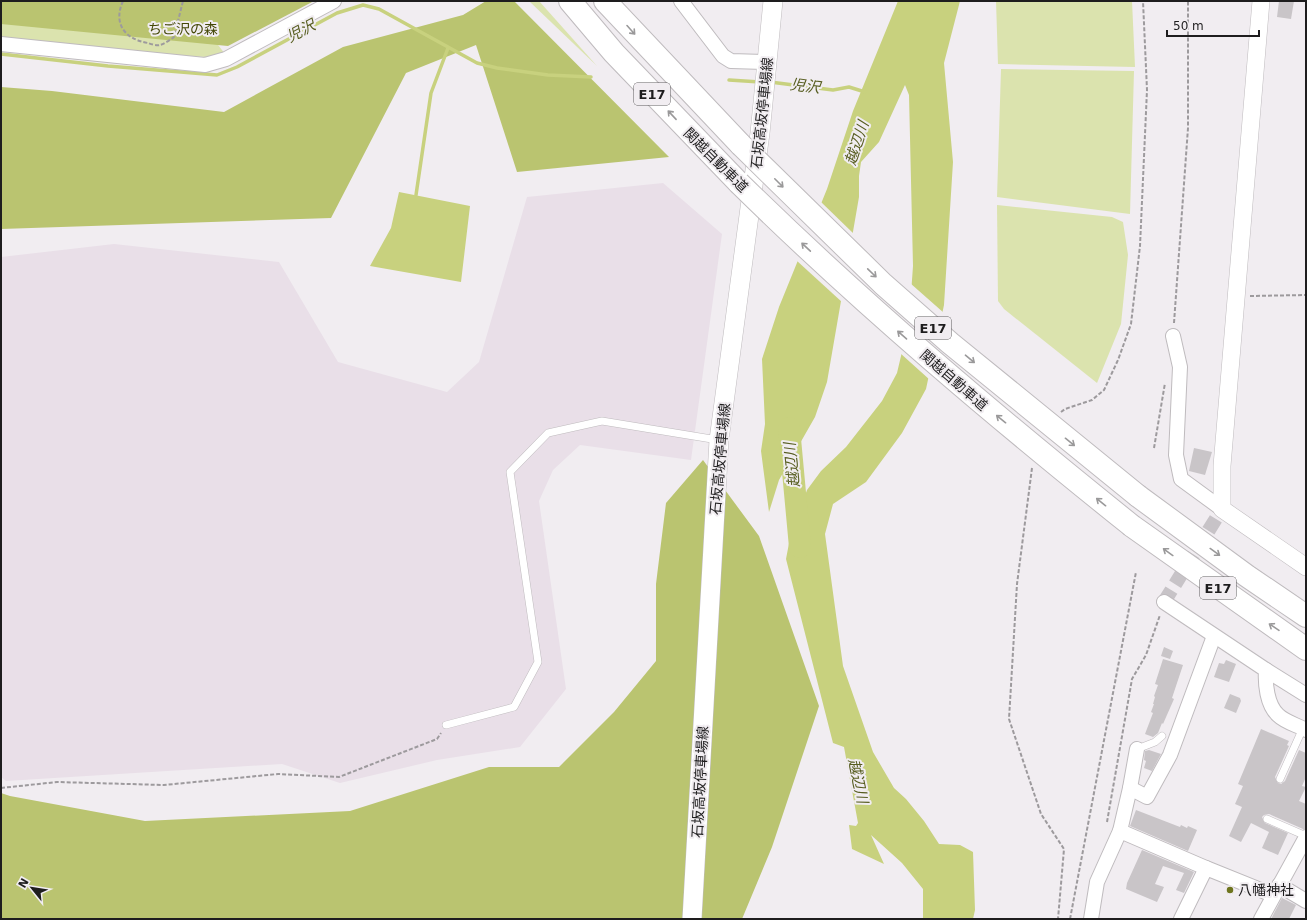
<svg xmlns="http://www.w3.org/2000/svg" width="1307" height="920" viewBox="0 0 1307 920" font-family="'DejaVu Sans','Noto Sans JP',sans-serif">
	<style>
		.built { fill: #e9dfe8 }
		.green { fill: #dbe3ae }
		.forest { fill: #bac470 }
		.water { fill: #c8d17e }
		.pier { fill: #f1edf1 }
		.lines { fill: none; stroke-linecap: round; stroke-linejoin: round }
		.stream { stroke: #c8d17e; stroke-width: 3.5 }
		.river { stroke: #c8d17e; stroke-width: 22 }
		.building { fill: #c9c5c8 }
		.minor-tunnel { stroke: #c7c3c7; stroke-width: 14; stroke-dasharray: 14 7; stroke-linecap: butt }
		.service-casing { stroke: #bfbbbe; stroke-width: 8 }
		.minor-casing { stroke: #bfbbbe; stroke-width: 16 }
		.tertiary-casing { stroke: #bfbbbe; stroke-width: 18 }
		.secondary-casing { stroke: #bfbbbe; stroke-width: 20 }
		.motorway-casing { stroke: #bfbbbe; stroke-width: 24 }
		.path { stroke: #9d9a9d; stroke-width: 2; stroke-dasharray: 4 2; stroke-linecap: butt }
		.service { stroke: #fff; stroke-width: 7 }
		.minor { stroke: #fff; stroke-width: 14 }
		.tertiary { stroke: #fff; stroke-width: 17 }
		.secondary { stroke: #fff; stroke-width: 19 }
		.motorway { stroke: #fff; stroke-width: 22 }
		.motorway-bridge-casing { stroke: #bfbbbe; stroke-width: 24; stroke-linecap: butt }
		.motorway-bridge { stroke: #fff; stroke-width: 22 }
		.oneway { stroke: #9a999a }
		.poi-dot { fill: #6e751e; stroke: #f1edf1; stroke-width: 1.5 }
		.labels { text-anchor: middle; stroke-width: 4; stroke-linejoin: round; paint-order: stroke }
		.shield { fill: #f1edf1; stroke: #5d5b5d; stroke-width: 1 }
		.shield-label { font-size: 13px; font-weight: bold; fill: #1e1d1e }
		.park-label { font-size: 14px; fill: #444807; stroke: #f1edf1 }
		.street-label { font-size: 14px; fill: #1e1d1e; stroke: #f1edf1 }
		.poi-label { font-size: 14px; fill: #1e1d1e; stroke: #f1edf1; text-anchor: start }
		.water-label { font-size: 15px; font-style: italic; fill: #575d20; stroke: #f1edf1 }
	</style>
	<rect width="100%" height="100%" fill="#f1edf1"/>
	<path class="built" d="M663 183 722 234 691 460 580 445 553 470 539 501 566 689 520 747 437 760 340 783 282 764 6 781 1 777V257L114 244 279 262 338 362 447 392 479 362 527 197Z"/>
	<g class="green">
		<path d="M1 1 215 41 225 54 207 57 159 55 1 37Z"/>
		<path d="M529 1H539L597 66Z"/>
		<path d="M996 1H1132L1135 67 998 64Z"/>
		<path d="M1001 69 1134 71 1130 214 997 197Z"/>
		<path d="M997 205 1112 217 1123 222 1128 255 1121 324 1097 383 1004 309 998 301Z"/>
	</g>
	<g class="forest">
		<path d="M1 1H314L228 46 1 24Z"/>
		<path d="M486 1H514L669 157 517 172 476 45 406 73 331 218 1 229V87L52 91 224 112 343 47 463 15Z"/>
		<path d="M703 460 759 536 819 706 772 847 742 919H1V793L10 796 145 821 350 811 489 767H559L614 712 656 661V584L666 503Z"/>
	</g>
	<g class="water">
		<path d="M898 1H960L944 63 953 162 944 305 926 389 902 433 866 482 833 504 825 534 843 666 873 752 894 788 906 799 924 821 939 844 960 845 973 852 975 910 973 919H923V889L902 863 871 835 884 864 852 849 849 825 856 826 858 823 844 747 833 743 786 559 790 538 807 490 821 471 846 447 882 401 897 373 909 322 913 266 909 95 905 85 879 142 861 162 859 176V197L827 382 815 417 779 480 769 512 761 451 765 424 762 359 779 307 827 189 853 111Z"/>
		<path d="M399 192 470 206 461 282 370 266 391 228Z"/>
	</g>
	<g class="pier">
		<path d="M820 201 855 235 843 303 796 260Z"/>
		<path d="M910 283 944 313 930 380 900 353 907 321Z"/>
	</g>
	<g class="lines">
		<g class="stream">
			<path d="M1 54 108 66 217 75 237 67 337 13 363 5 379 9 477 63 497 68 548 75 591 77"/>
			<path d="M729 80 760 82"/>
			<path d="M770 82 833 90 849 87 865 92"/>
			<path d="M416 195 431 93 448 48"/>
		</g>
		<path class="river" d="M789 428 800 547"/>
	</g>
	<g class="building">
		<path d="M1279 1H1294L1291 19 1277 17Z"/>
		<path d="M1194 448 1212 452 1205 475 1189 471Z"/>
		<path d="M1164 647 1173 651 1170 659 1161 656Z"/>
		<path d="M1163 659 1183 665 1172 698 1174 699 1163 724 1162 723 1158 733 1153 737 1145 734 1153 713 1151 712 1154 704H1153L1155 697 1154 696 1158 685 1155 684Z"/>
		<path d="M1226 660 1236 664 1229 682 1214 677 1219 663 1224 664Z"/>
		<path d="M1230 694 1240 698 1241 701 1236 713 1224 708Z"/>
		<path d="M1261 729 1289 741 1287 745 1289 746 1275 777 1278 783 1281 784 1285 781 1299 750 1306 753V777L1302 786 1306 787 1299 801 1306 804V829H1303L1269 814 1264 815 1262 817 1265 823 1288 833 1278 855 1262 848 1269 832 1251 823 1241 842 1229 836 1242 807 1235 804 1243 786 1238 784Z"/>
		<path d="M1149 750 1161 754 1152 771 1144 768 1146 761 1144 760 1145 751Z"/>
		<path d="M1136 810 1180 827 1181 825 1187 828 1188 826 1197 830 1188 851 1130 826Z"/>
		<path d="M1142 850 1194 872 1184 893 1176 890 1184 873 1163 866 1155 884 1164 887 1157 902 1126 889 1127 883Z"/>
		<path d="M1282 898 1296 905 1289 919H1271Z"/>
	</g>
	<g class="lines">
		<path class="minor-tunnel" d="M1164 602 1222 509"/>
		<g class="service-casing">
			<g id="service">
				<path d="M446 725 514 707 538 662 510 472 548 433 602 421 718 440"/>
				<path d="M1137 749 1155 742 1162 736"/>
				<path d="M1280 779 1303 728"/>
				<path d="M1267 819 1306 836"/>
			</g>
		</g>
		<g class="minor-casing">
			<g id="minor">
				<path d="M681 1 723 56 731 61 768 62"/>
				<path d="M1 44 205 65 226 59 334 1"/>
				<path d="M1173 336 1180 367 1176 455 1181 479 1222 509"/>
				<path d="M1164 602 1266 670C1265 684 1267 705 1278 715 1285 722 1297 725 1306 730"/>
				<path d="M1266 670 1306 695"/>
				<path d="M1130 788 1137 749"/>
				<path d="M1206 868 1120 831 1130 788 1147 797 1170 755 1214 636"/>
				<path d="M1279 885 1306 901"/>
				<path d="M1091 919 1097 882 1120 831"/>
				<path d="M1181 919 1206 868 1273 895"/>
				<path d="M1261 919 1306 837"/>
			</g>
		</g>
		<g class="tertiary-casing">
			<path id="tertiary" d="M1261 1 1222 466V509L1306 567"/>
		</g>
		<g class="secondary-casing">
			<path id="secondary" d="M692 919 719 440 760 133 773 1"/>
		</g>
		<g class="motorway-casing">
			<g id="motorway">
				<path d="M570 1 614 53 739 183"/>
				<path d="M605 1 741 145"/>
				<path d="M1138 496 1247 576 1306 616"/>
				<path d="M1132 526 1306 649"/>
			</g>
		</g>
		<g class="path">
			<path d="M123 1C113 23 124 39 148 43 151 44 157 46 160 45 164 44 170 40 174 37L183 1"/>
			<path d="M1250 296 1306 295"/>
			<path d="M1174 323 1188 128V1"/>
			<path d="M1061 412 1065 409 1092 400 1104 390 1118 360 1131 324 1140 246 1147 90 1143 1"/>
			<path d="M1154 448 1165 383"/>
			<path d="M1032 468 1017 584 1009 719 1041 814 1064 849 1058 919"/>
			<path d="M1 788 57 782 164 785 278 774 339 777 437 739 441 733"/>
			<path d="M1107 822 1132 679 1146 655 1160 615"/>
			<path d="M1070 919 1136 572"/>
		</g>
		<use href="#service" class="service"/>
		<use href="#minor" class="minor"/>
		<use href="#tertiary" class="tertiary"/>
		<use href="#secondary" class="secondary"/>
		<use href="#motorway" class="motorway"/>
		<g class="motorway-bridge-casing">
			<g id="motorway-bridge">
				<path d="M741 145 883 284 950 343 1138 496"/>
				<path d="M739 183C863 305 996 417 1132 526"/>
			</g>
		</g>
		<use href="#motorway-bridge" class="motorway-bridge"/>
	</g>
	<defs><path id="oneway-shaft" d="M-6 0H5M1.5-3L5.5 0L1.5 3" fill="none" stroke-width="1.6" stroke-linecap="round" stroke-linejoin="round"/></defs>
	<g class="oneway">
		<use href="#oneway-shaft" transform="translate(631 30) rotate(48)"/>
		<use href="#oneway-shaft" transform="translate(672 115) rotate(-133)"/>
		<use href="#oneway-shaft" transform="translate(779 183) rotate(45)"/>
		<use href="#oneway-shaft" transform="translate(806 247) rotate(-137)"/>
		<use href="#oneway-shaft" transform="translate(872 273) rotate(44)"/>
		<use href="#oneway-shaft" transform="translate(902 335) rotate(-139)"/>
		<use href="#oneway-shaft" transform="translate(970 359) rotate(40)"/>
		<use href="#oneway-shaft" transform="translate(1001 419) rotate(-141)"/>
		<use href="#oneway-shaft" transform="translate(1070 442) rotate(39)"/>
		<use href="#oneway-shaft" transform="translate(1101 502) rotate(-141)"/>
		<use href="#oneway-shaft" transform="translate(1168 552) rotate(-144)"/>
		<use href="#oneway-shaft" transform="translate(1215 552) rotate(36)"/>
		<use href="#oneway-shaft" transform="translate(1274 627) rotate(-146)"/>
	</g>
	<circle class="poi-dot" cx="1230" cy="890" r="4"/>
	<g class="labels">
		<g class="shield">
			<rect x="634" y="83" width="36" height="22" rx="3"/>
			<rect x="915" y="317" width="36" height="22" rx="3"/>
			<rect x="1200" y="577" width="36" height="22" rx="3"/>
		</g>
		<g class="shield-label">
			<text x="652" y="99">E17</text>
			<text x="933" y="333">E17</text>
			<text x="1218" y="593">E17</text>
		</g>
		<g class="park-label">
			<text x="183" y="34">ちご沢の森</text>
		</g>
		<g class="street-label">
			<text transform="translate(762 113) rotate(-84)" y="5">石坂高坂停車場線</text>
			<text transform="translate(716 160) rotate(45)" y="5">関越自動車道</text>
			<text transform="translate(954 380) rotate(41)" y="5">関越自動車道</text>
			<text transform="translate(720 459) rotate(-85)" y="5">石坂高坂停車場線</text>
			<text transform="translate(700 782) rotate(-87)" y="5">石坂高坂停車場線</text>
		</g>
		<g class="poi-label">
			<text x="1238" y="895">八幡神社</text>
		</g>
		<g class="water-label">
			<text transform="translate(301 31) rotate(-28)" y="5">児沢</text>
			<text transform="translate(805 86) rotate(7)" y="5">児沢</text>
			<text transform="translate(857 143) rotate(-72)" y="5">越辺川</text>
			<text transform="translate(792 465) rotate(-96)" y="5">越辺川</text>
			<text transform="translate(858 781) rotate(78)" y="5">越辺川</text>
		</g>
	</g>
	<rect width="1307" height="920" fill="none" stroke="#1e1d1e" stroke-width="4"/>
	<g transform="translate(32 888) rotate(300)" stroke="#f1edf1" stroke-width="3" paint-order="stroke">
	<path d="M0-3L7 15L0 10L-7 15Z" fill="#1e1d1e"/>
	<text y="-6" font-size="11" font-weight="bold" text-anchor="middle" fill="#1e1d1e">N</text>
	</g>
	<path d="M1167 30v6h92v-6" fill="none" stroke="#1e1d1e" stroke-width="2"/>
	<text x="1173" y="30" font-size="12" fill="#1e1d1e" stroke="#f1edf1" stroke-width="3" paint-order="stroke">50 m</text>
</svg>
